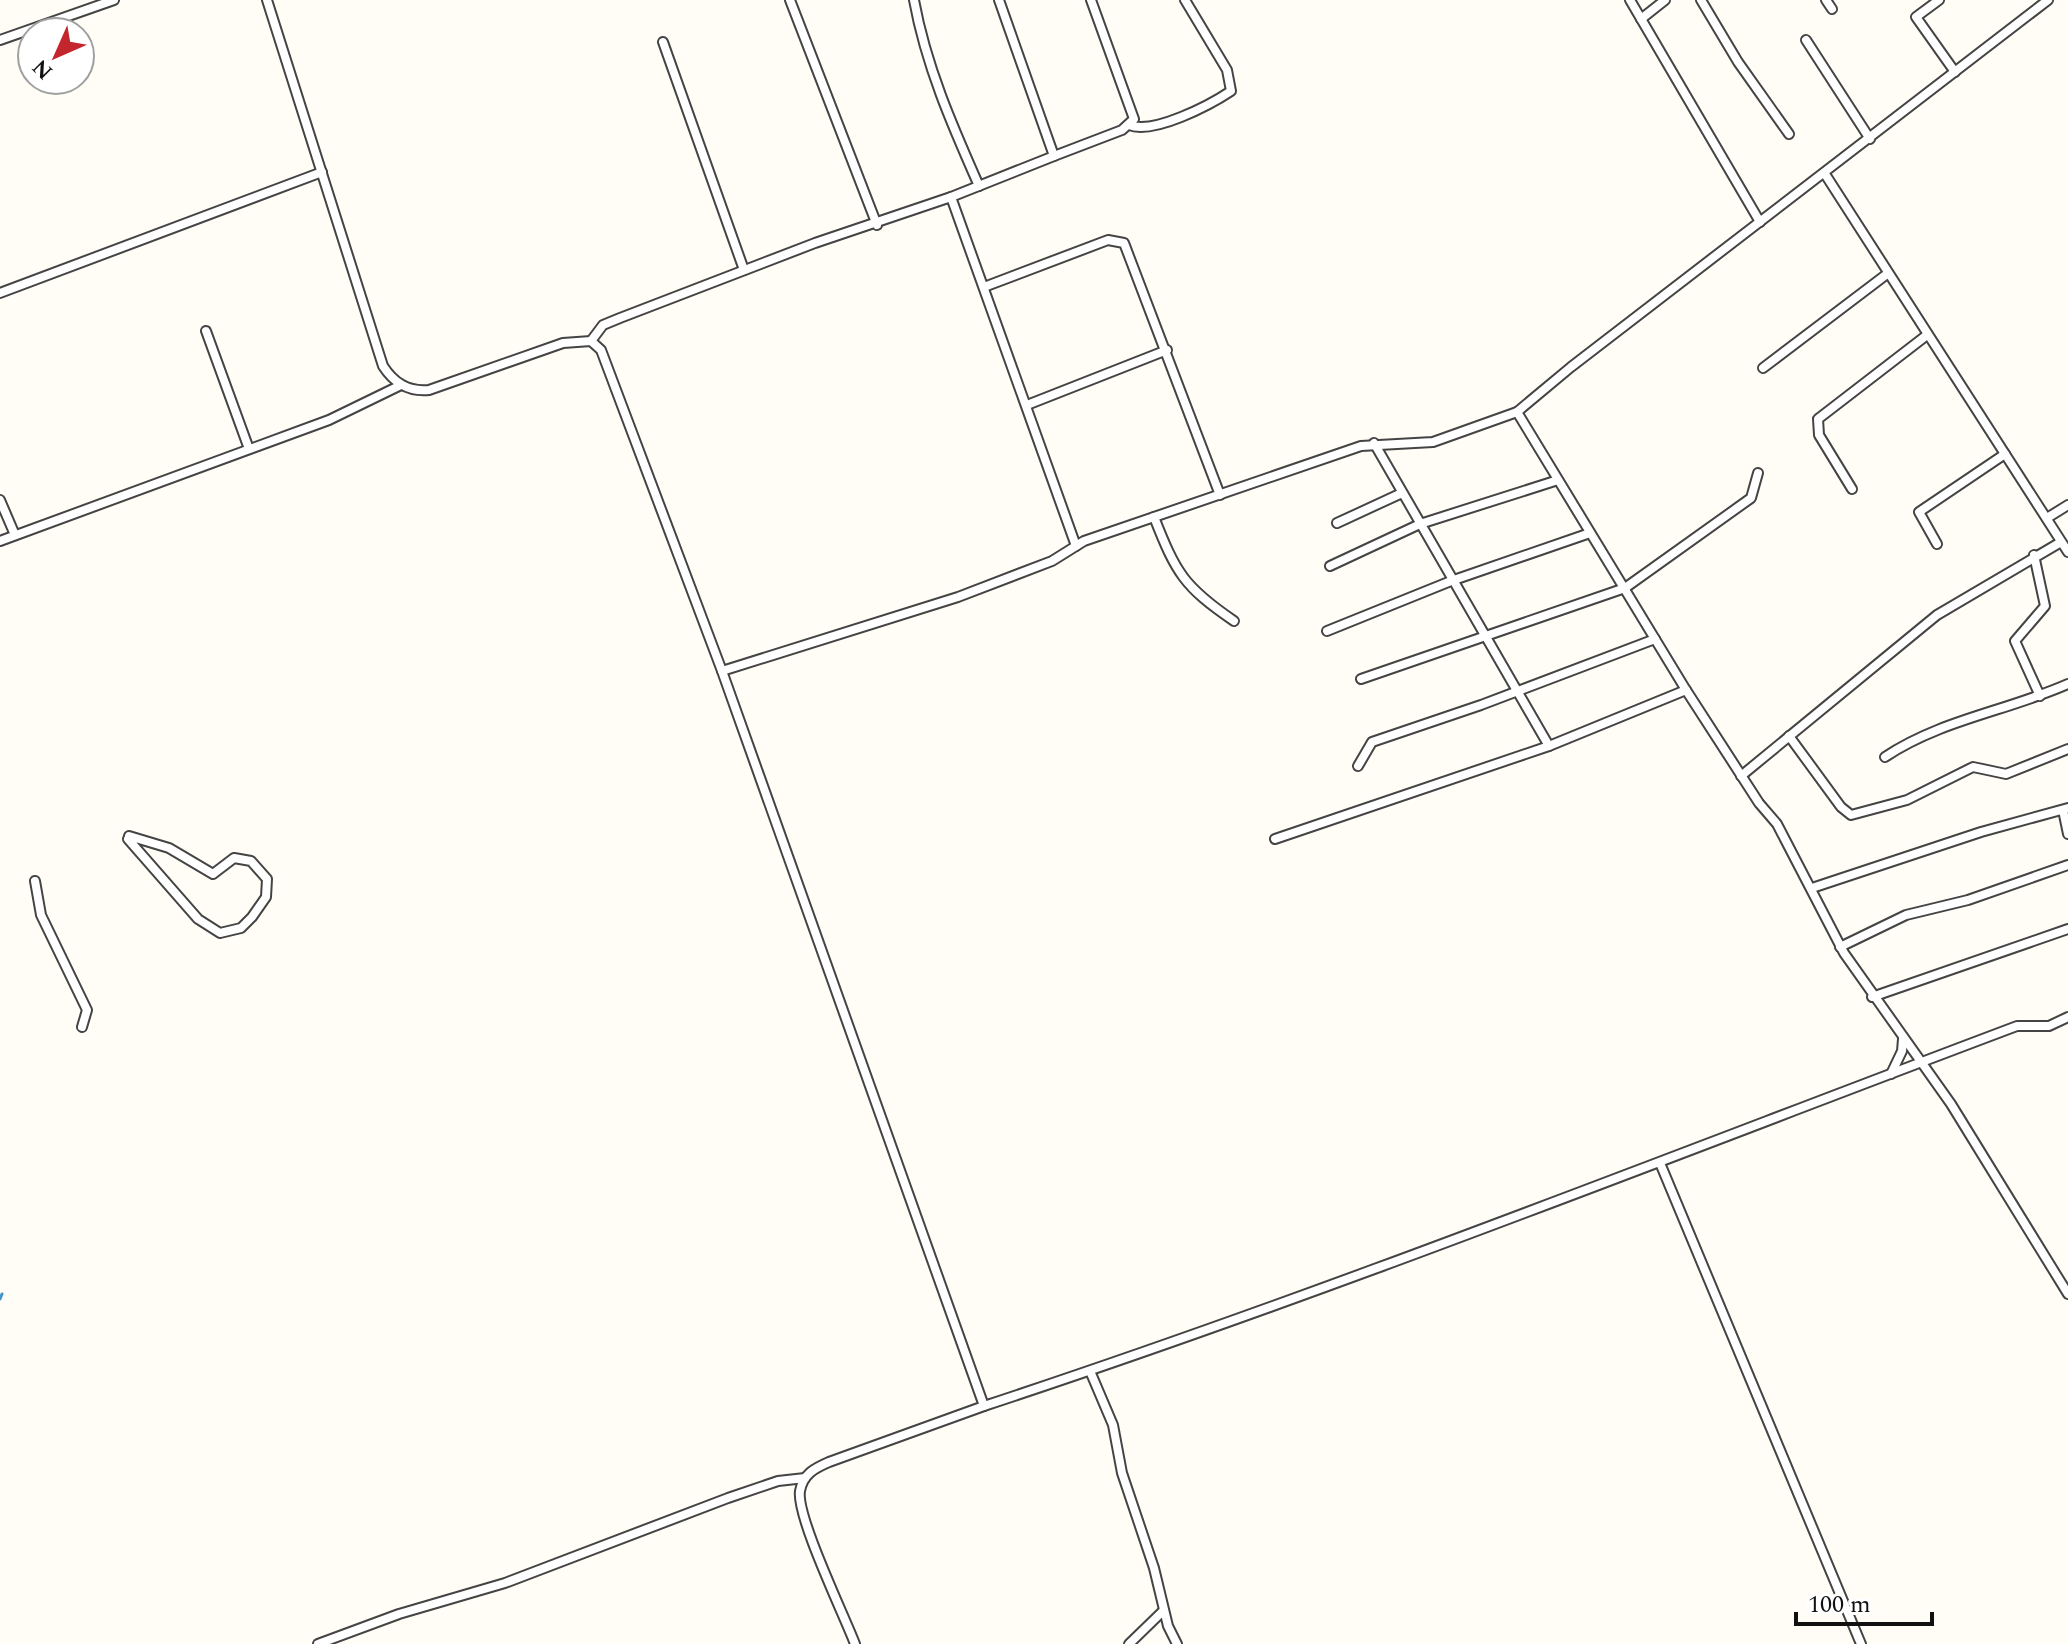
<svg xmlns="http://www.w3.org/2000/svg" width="2068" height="1644" viewBox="0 0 2068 1644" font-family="Spectral,serif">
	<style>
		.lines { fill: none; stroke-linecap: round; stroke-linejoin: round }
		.stream { stroke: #3f96cf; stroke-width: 3 }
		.minor-casing { stroke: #444; stroke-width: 12 }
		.minor { stroke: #fff; stroke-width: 8 }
	</style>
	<rect width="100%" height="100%" fill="#fffdf5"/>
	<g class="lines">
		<path class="stream" d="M0 1299 2 1294"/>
		<g class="minor-casing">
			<g id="minor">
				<path d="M267 0 383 366C394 383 408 392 429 390L563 343 591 341 601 350 722 671 984 1406 829 1462C815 1468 803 1474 800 1491 796 1516 844 1615 855 1644"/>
				<path d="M790 0 877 225"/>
				<path d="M914 0C926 66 952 125 979 186"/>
				<path d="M1630 0 1760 222"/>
				<path d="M1701 0 1738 62 1789 134"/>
				<path d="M1826 0 1832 9"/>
				<path d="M1939 0 1916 17 1955 72"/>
				<path d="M1641 19 1665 0"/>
				<path d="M0 40 114 0"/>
				<path d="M1806 40 1870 139"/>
				<path d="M663 42 744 270"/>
				<path d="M1129 125C1153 135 1210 105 1231 91L1227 70 1185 0"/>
				<path d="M1054 156 1122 130 1134 119 1091 0"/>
				<path d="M1825 174 2068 552"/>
				<path d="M951 197 1054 156 999 0"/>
				<path d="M984 287 1108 240 1124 243 1220 495"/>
				<path d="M0 293 322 172"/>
				<path d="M206 331 249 449"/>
				<path d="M591 341 603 325 620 318 815 243 951 197 1076 546"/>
				<path d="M1763 368 1887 274"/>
				<path d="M1027 405 1167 350"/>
				<path d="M1517 412 1686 690 1759 803 1777 824 1844 953 1951 1104 2068 1294"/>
				<path d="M1374 443 1549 746"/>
				<path d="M1852 489 1819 435 1818 419 1927 335"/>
				<path d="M0 500 15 535"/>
				<path d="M1154 517C1176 573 1184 587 1234 621"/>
				<path d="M2047 518 2068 505"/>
				<path d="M1337 523 1402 493"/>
				<path d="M0 541 329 420 401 385"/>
				<path d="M1937 544 1919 512 2005 454"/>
				<path d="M2034 555 2045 606 2015 641 2040 696"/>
				<path d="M1330 566 1420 524 1558 480"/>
				<path d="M1327 631 1451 581 1590 533"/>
				<path d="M722 671 958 597 1052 561 1084 541 1361 446 1433 442 1517 412 1571 367 2048 0"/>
				<path d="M1361 679 1625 588 1751 498 1758 473"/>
				<path d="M1789 736 1841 807 1851 815 1907 800 1973 767 2006 774 2068 749"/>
				<path d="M1885 757C1940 720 2007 711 2068 684"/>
				<path d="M1358 766 1372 742 1481 705 1655 639"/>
				<path d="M1741 776 1937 615 2061 542"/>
				<path d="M2063 810 2068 834"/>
				<path d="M128 839 198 919 220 933 241 928 252 917 266 897 267 879 251 861 234 858 213 874 169 848 129 836"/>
				<path d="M1275 839 1549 746 1686 690"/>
				<path d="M35 881 41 915 87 1010 82 1027"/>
				<path d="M1812 888 1981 832 2068 808"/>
				<path d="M1840 947 1906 915 1968 900 2068 865"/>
				<path d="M1872 997 2068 929"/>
				<path d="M1891 1074 1902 1051 1903 1039"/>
				<path d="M1660 1163 1861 1644"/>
				<path d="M1090 1371 1113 1425 1122 1473 1154 1568 1168 1626 1177 1644"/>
				<path d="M984 1406C1333 1291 1674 1155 2017 1026H2049L2068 1017"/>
				<path d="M318 1644 399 1614 505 1583 728 1498 778 1481 805 1478"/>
				<path d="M1129 1644 1163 1611"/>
			</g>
		</g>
		<use href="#minor" class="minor"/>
	</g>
	<g transform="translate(56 56) rotate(225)"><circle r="38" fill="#ffffff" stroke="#a0a0a0" stroke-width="2"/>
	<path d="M0-6L14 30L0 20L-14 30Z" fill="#c4262e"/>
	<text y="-12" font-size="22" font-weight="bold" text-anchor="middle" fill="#111111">N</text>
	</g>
	<path d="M1796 1612v12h136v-12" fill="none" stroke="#111111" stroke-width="4"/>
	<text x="1808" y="1612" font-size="24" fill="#111111" stroke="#ffffff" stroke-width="6" paint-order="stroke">100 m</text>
</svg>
